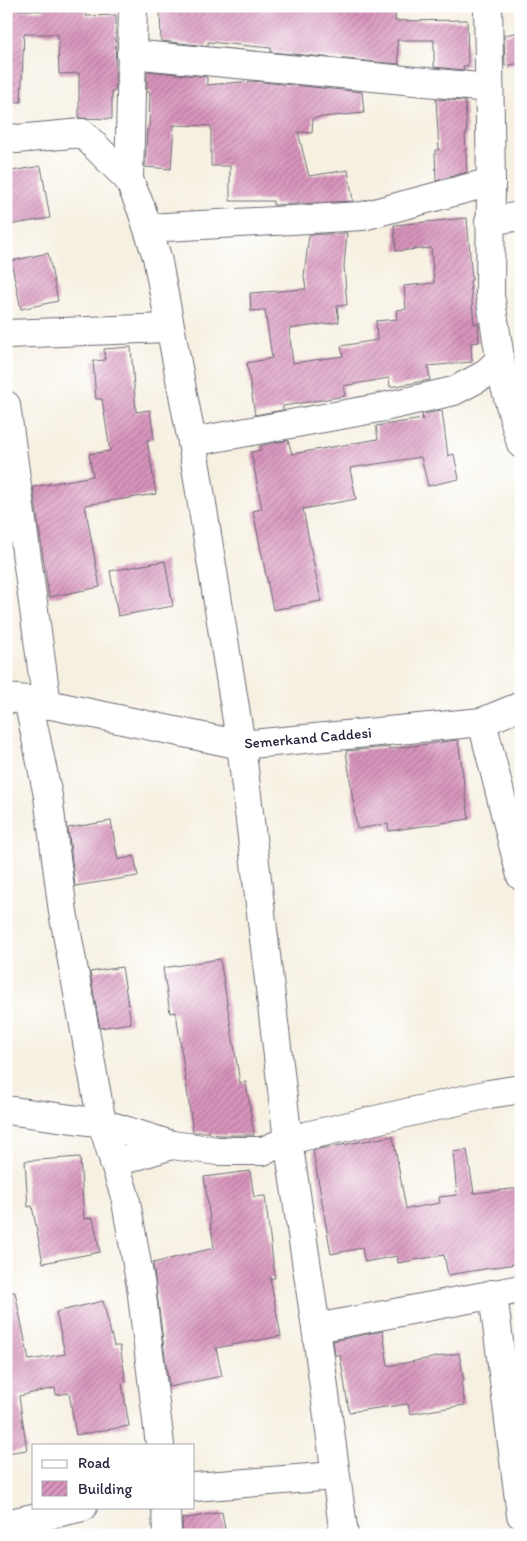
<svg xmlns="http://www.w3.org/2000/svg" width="527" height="1541" viewBox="0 0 527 1541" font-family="Itim,sans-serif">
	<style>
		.building { fill: url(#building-hatch) }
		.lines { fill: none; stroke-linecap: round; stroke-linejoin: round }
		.minor-casing { stroke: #6c6a75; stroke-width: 30 }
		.minor { stroke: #fff; stroke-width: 28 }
		.labels { text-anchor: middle; stroke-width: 4; stroke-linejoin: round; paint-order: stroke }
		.street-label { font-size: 15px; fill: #22223b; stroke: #fff }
	</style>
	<defs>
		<pattern id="building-hatch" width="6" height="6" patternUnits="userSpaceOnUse" patternTransform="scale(1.25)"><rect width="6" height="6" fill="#d894bc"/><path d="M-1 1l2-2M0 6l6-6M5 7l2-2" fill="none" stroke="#af789a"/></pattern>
	</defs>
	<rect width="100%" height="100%" fill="#fff"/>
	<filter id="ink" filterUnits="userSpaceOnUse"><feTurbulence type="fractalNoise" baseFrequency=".02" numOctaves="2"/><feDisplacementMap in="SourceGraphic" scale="10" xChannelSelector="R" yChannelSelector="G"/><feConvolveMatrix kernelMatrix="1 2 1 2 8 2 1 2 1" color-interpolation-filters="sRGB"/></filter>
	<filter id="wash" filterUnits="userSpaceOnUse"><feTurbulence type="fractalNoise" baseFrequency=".0096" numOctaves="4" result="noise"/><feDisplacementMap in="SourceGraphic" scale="20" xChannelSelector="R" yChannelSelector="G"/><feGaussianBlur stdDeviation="1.12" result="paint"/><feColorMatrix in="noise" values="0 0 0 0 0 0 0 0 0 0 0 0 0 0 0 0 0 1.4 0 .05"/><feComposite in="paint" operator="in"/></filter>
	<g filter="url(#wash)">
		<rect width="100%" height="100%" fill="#f6f0e1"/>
		<g id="blocks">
			<g class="building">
				<path d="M43 6H86V16L116 15 115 91H112V119L79 118V73L59 74 58 34H24L21 102H6V9L43 11Z"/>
				<path d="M202 6H396L395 21 467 20 468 66H463L464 70 434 67V40H397L399 64 271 52V48L208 42V46L161 41 160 10 202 8Z"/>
				<path d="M521 32V63L505 66 504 35Z"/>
				<path d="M147 71 207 77V85L252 81 362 92 364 113 313 118 312 133 298 132 309 176 348 170 353 201 273 205V201H230V166H211V126L174 125 171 169 145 167 147 129 149 130 150 92H147Z"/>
				<path d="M436 99 465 101 467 134H465L467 172 436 181 435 150H439Z"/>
				<path d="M41 166 50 218 9 225 6 209V172Z"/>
				<path d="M467 218 472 280 470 281 474 324 478 323 479 342 471 343 472 362 428 366 430 380 390 387 389 378 343 386 345 396 283 406V410L255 415 247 363 272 358 265 310 251 311 250 293 306 289 304 276 309 235 347 233 344 266 347 305 337 306 339 322 289 329 293 363 343 356 341 346 377 340 376 321 397 319 396 310 406 309 404 286 434 283 431 248 396 251 394 225Z"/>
				<path d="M48 253 58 301 21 309 11 261Z"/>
				<path d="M131 347 136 412 150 410 154 439 147 440 156 494 85 505 100 587 49 597 33 487 93 476 89 454 110 451 102 399H96L93 361 105 360 104 349Z"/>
				<path d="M442 411 448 456 454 454 459 479 428 486 421 457 350 468 356 499 303 509 321 601 273 610 253 511 262 509 251 452 261 450 260 446 288 440 292 454 378 439 376 426 423 419 422 414Z"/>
				<path d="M165 561 173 606 118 616 110 571Z"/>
				<path d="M458 740 469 819 389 831 388 824 357 829 346 751 389 747V749Z"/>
				<path d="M111 821 118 860 134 856 138 876 75 886 68 828Z"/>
				<path d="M220 959 240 1083 246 1082 254 1135H219L210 1134 209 1132H193L176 1012 170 1013 163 968Z"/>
				<path d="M122 967 131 1023 100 1028 90 972Z"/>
				<path d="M393 1136 406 1209 440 1203 439 1197 457 1195 453 1152 467 1150 474 1193 521 1188V1263L448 1275 444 1255 398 1263 397 1256 365 1262 362 1248 331 1254 313 1150Z"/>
				<path d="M80 1157 84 1219 93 1218 100 1252 43 1263 32 1206 28 1207 25 1161Z"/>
				<path d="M250 1171 254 1197 265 1196 275 1278H270L281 1336 216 1348 222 1376 169 1387 153 1263 214 1248 204 1177Z"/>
				<path d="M15 1292 29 1360 65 1354 56 1312 103 1301 114 1346H120L126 1382 122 1383 129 1426 76 1435 69 1393 56 1395 55 1388 19 1396 27 1450 6 1453V1293Z"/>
				<path d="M383 1331 388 1366 459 1353 464 1381H461L465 1405 410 1414 408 1404 349 1412 340 1355H335L333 1341Z"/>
				<path d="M222 1512 226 1535H183L182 1519Z"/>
			</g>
		</g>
	</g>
	<g filter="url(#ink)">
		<use href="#blocks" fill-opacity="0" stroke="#6c6a75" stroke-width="1"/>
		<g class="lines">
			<g class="minor-casing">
				<g id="minor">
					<path d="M488 6 491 182 490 295 504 383 521 444"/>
					<path d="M131 54 489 88"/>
					<path d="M6 137 17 139 82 133 129 180 141 208 157 257 192 442 241 745 288 1140 316 1328 344 1535"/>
					<path d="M129 180 133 6"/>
					<path d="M489 221 521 216"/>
					<path d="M148 228 363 216 491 182"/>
					<path d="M6 334 169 328"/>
					<path d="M6 405 47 705"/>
					<path d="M192 442 379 408 454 391 484 375 500 360"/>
					<path d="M6 698 28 700 241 745 482 722 521 706"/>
					<path d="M28 700 48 796 63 912 102 1123 125 1196 141 1287 160 1445"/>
					<path d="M482 722 521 876"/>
					<path d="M6 1110 102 1123 172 1145 218 1151H263L288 1140 489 1094 521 1089"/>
					<path d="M114 1163 172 1145"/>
					<path d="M493 1294 521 1515"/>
					<path d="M316 1328 521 1289"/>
					<path d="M194 1487 335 1476"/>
					<path d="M166 1507 167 1535"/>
					<path d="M6 1524 83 1507"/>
				</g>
			</g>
			<use href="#minor" class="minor"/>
		</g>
	</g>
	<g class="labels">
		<g class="street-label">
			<text transform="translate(308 738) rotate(-5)" y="5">Semerkand Caddesi</text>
		</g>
	</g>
	<rect width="527" height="1541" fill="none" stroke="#fff" stroke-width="25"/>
	<rect x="32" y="1444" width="162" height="65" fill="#ffffff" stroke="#a7a7b1"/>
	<rect x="42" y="1460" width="25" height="8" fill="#ffffff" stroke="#a7a7b1"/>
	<text x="78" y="1468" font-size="15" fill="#22223b">Road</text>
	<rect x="42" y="1481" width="25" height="15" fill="url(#building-hatch)" stroke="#a7a7b1"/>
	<text x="78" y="1494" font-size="15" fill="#22223b">Building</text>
</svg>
